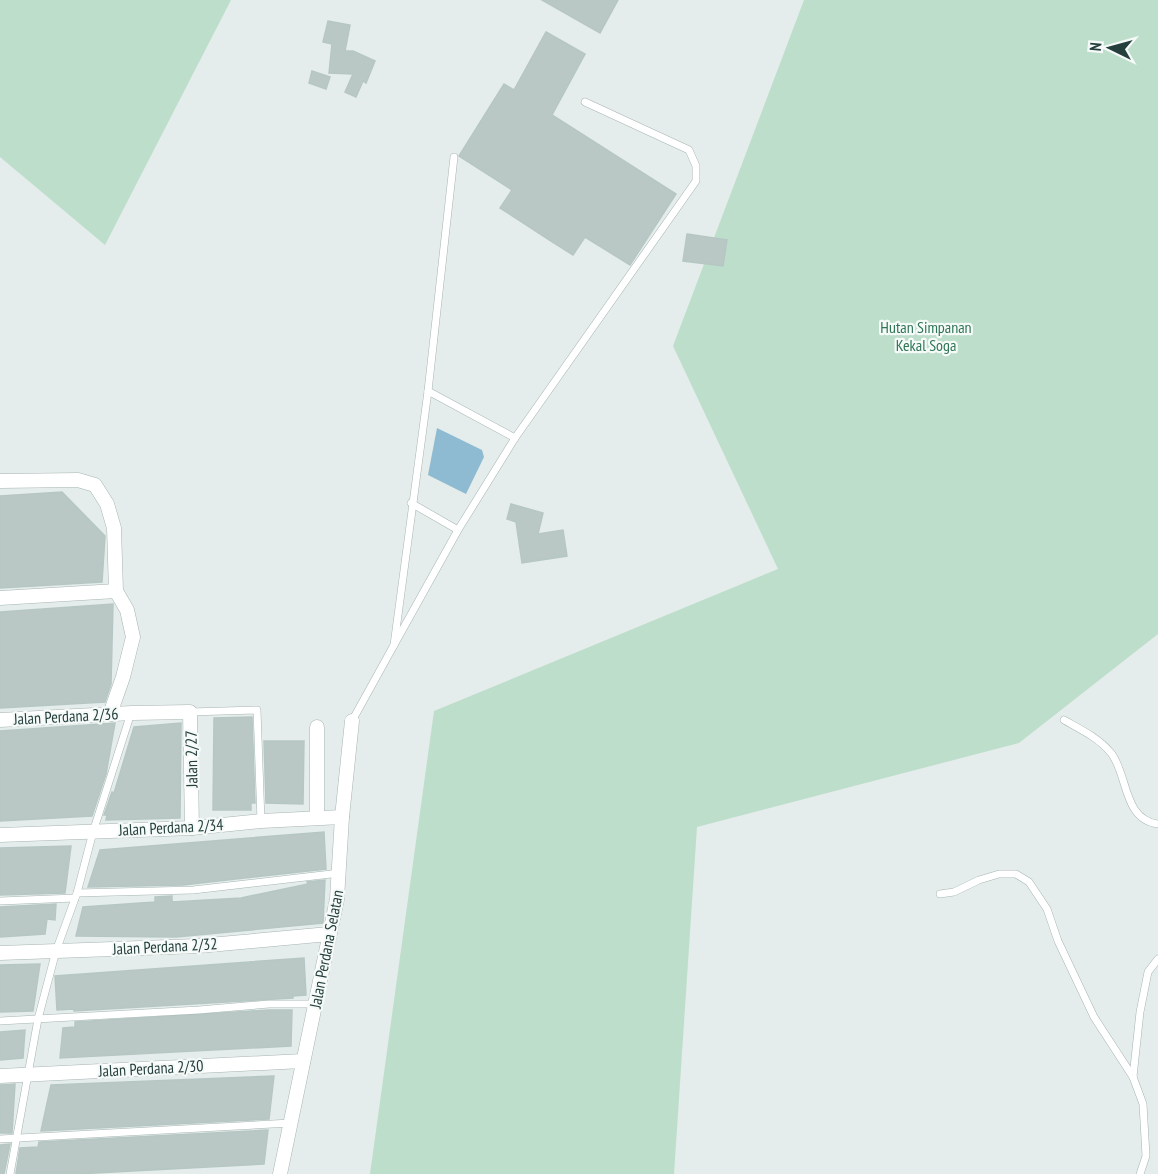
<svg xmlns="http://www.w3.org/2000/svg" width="1158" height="1174" viewBox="0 0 1158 1174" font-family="'PT Sans Narrow',sans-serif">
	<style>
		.green { fill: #bedecc }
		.water { fill: #8ebbd1 }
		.building { fill: #b9c8c4; stroke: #b6c7c3; stroke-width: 1.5 }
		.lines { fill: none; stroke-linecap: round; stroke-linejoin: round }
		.lane-casing { stroke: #a7b5b3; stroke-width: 8 }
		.street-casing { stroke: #a7b5b3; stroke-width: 15 }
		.lane { stroke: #fff; stroke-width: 7 }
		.street { stroke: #fff; stroke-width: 14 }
		.labels { text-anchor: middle; stroke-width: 4.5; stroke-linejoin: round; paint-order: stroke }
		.park-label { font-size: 16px; fill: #2e7556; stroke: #f5faf8 }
		.street-label { font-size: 16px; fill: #243f3c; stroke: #f5faf8 }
	</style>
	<rect width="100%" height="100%" fill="#e4edeb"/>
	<g class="green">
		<path d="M0 0H231L105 245 0 157Z"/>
		<path d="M804 0H1158V634L1019 743 697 827 674 1174H370L434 711 778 569 673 346Z"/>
	</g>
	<path class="water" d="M437 428 482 450 484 457 466 494 428 475Z"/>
	<g class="building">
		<path d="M542 0H618L600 33Z"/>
		<path d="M328 21 350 25 345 51H353L375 61 366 83 363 81 356 97 345 92 353 74 329 73 332 44 323 42Z"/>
		<path d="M546 32 585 54 552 115 676 194 630 265 585 237 573 255 551 241 500 208 512 190 459 156 504 84 514 90Z"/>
		<path d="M312 71 330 77 326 89 309 83Z"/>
		<path d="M687 234 727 240 723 266 683 261Z"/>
		<path d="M62 492 105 536 102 582 0 588V496Z"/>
		<path d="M511 504 543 513 538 534 563 530 567 556 522 563 516 522 507 519Z"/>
		<path d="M113 604 111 684 105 702 0 708V612Z"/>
		<path d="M252 717 255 803H251V810H213L214 718Z"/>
		<path d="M115 723 106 774 92 816 0 821V731Z"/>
		<path d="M181 723 180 818 106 820 107 815H104L112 792 114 793 134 727Z"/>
		<path d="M264 741H304L303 804 266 803Z"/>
		<path d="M324 832 326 869 183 885 88 887 100 850Z"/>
		<path d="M71 846 65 893 0 895V848Z"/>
		<path d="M325 880 323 923 176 937 76 936 83 907 155 902V897L172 896V902L241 898 308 884 307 882Z"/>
		<path d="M56 904 55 920 47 919 45 934 0 937V907Z"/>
		<path d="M304 958 306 995 293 996V998L74 1011V1009L57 1010 55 976Z"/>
		<path d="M40 964 33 1011 0 1012V965Z"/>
		<path d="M269 1010H292L291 1046 60 1058 63 1028 75 1027V1022Z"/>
		<path d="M25 1030 23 1058 0 1060V1032Z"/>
		<path d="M274 1076 269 1119 41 1131 51 1085Z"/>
		<path d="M15 1084 12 1133H0V1085Z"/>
		<path d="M268 1130 264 1164 76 1174H16L20 1148 38 1147 39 1142Z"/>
		<path d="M10 1144 4 1174H0V1145Z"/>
	</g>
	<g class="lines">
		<g class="lane-casing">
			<g id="lane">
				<path d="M428 391 515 438"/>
				<path d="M411 503 458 530"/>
				<path d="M394 645 458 530 515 438 696 181V166L689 150 585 102"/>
				<path d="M190 712 257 710 261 821"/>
				<path d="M1064 720C1080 729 1099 738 1111 753 1128 774 1123 820 1158 824"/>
				<path d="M352 721 394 645 428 391 454 157"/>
				<path d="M77 893 193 890 340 873"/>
				<path d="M940 894 954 892 979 880 999 874H1016L1029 882 1047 909 1058 941 1094 1017 1133 1077 1143 1104 1146 1156 1140 1174"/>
				<path d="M0 901 75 898"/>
				<path d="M0 1021 199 1010 269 1004H315"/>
				<path d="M1133 1077 1140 1012 1148 972 1158 959"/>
				<path d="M0 1139 291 1123"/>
				<path d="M10 1174 38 1019 56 951 77 893 93 832 131 713"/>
			</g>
		</g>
		<g class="street-casing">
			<g id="street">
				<path d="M0 481 78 480 95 485 107 504 114 528 116 591 127 610 133 637 123 677 110 714"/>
				<path d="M0 598 116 591"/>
				<path d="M0 720 132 713 190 712 192 828"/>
				<path d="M317 817V727"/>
				<path d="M0 835 192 828 261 821 342 817"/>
				<path d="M0 953 198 946 329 934"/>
				<path d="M0 1076 303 1061"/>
				<path d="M280 1174 337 899 342 817 352 721"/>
			</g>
		</g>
		<use href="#lane" class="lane"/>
		<use href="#street" class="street"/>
	</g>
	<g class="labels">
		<g class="park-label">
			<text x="926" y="333">Hutan Simpanan<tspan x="926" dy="18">Kekal Soga</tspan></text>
		</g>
		<g class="street-label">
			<text transform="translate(66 716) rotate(-3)" y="6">Jalan Perdana 2/36</text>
			<text transform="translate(191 759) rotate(-91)" y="6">Jalan 2/27</text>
			<text transform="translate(171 827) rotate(-3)" y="6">Jalan Perdana 2/34</text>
			<text transform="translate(165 946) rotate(-3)" y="6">Jalan Perdana 2/32</text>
			<text transform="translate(326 949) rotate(-79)" y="6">Jalan Perdana Selatan</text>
			<text transform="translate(151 1068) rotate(-3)" y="6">Jalan Perdana 2/30</text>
		</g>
	</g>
	<g transform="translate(1110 48) rotate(275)" stroke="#f5faf8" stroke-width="4.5" paint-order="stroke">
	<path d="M0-4.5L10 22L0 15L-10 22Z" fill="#243f3c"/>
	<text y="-9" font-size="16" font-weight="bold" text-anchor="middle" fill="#243f3c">N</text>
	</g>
</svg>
